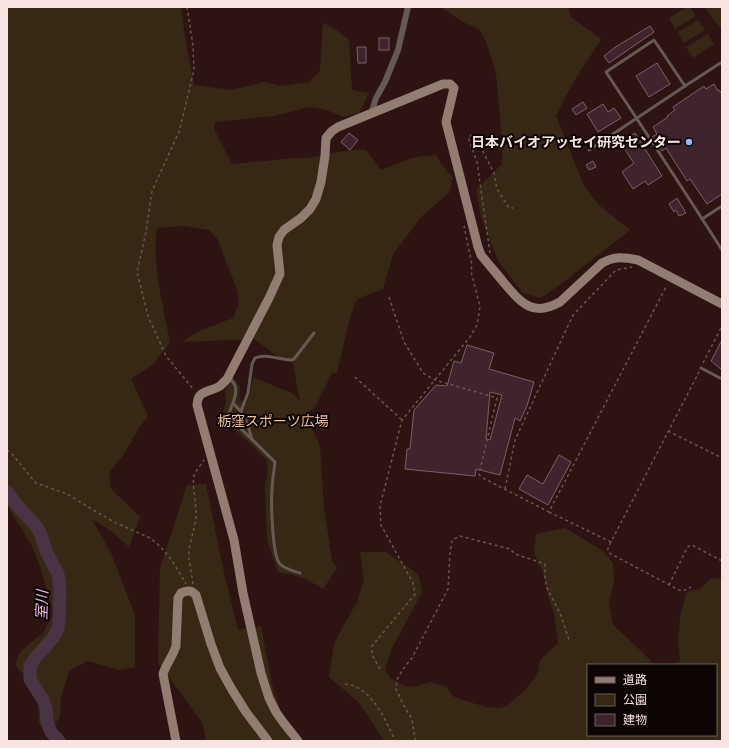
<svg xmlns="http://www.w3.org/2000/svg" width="729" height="748" viewBox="0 0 729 748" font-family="Inter,'Noto Sans JP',sans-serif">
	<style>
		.green { fill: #372816 }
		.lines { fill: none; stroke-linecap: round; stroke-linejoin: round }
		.river { stroke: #4a3345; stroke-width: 13 }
		.building { fill: #3f242d; stroke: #7e5f68; fill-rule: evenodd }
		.path { stroke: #6c5453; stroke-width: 1.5; stroke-dasharray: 3 3; stroke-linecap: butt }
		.lane { stroke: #665953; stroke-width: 3 }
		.street { stroke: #665953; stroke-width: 6 }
		.secondary { stroke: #917d72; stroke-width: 9 }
		.poi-dot { fill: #91b8fd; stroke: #0d0404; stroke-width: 1.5 }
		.labels { text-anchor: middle; stroke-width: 4; stroke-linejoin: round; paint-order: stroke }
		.poi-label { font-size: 14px; font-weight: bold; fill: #f7e4e2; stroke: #0d0404; text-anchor: end }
		.park-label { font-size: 14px; fill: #e7c194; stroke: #0d0404 }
		.water-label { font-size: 15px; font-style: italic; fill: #e6b6db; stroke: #0d0404 }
	</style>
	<rect width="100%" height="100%" fill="#2d1312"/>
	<g class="green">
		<path d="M7 7H181L185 37 194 85 231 90 264 82 281 86 309 82 320 71 323 23 335 29 349 40 352 90 369 93 359 113 343 117 327 110 309 107 273 116 215 122 214 129 232 164 295 158H307L350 150H366L381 170 415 157 437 155 441 164 453 178 449 193 422 216 393 254 383 289 357 299 350 317 337 373H332L314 409 306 413 320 447 324 507 332 561 337 568 323 589C306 578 297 575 278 572L267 540 265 488 268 470 266 459 223 418 224 408 226 403 225 389 232 375 240 387 239 398 241 401 246 403 250 394 253 377 294 394 300 402 293 363 277 356 254 339 182 342 197 332 233 318 239 303 236 287 217 238 209 230 183 226 157 228 155 248 158 281 170 343 152 365 131 379 148 416 139 428 122 457 109 472 111 489 140 517 129 547 111 531 92 519 111 553 135 615V667L119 670 87 661 69 671 61 697 60 717 47 736 39 722 38 704 25 676 15 665 19 654 23 649 43 633 51 618 52 608 40 566 32 546 7 505Z"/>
		<path d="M441 7H569L571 17 601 39 573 83 556 116 584 186 599 205 630 230 565 281 541 298 523 293 498 261 481 217 476 190 502 164V139L496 74 487 44 479 29 461 21Z"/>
		<path d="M687 7H690L696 16 675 29 669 18Z"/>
		<path d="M704 7H722V30Z"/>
		<path d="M698 20 705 30 684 43 678 32Z"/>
		<path d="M708 34 714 44 693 58 686 47Z"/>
		<path d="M206 484 222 564 238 630 261 626 272 684 290 741H206L203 724 190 706 158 663 160 568 187 485Z"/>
		<path d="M565 528 603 551 613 563 614 581 609 604 613 625 639 649 655 665H588V735H716V665H671L680 661 678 639 681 611 687 592 701 588 710 579 722 578V741H384L369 717 359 703 329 677 334 644 346 621 357 602 364 580 360 552H386L418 574 422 592 391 650 385 669 391 679 407 687 417 686 430 682 445 686 454 697 486 707 499 708 507 706 526 689 538 673 540 660 558 643 554 613 548 596 543 572 534 553 536 534Z"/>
	</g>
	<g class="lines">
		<path class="river" d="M7 492 16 504 37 527 41 535 46 551 58 574 60 589 59 619 58 629 53 638 36 657 30 666V679L43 700 46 708 47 722 51 732 59 741"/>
	</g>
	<g class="building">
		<path d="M650 26 654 32 609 63 604 56 614 48Z"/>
		<rect x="379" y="38" width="10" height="12"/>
		<path d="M357 47H366V63H358Z"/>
		<path d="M657 63 670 84 649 97 636 76Z"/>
		<path d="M714 84 718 91 719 90 722 94V194L707 204 690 179 687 181 666 148 662 151 652 137 657 134 653 127 668 117 667 116 675 110 673 107 704 86 706 89Z"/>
		<path d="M583 102 587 108 576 115 572 109Z"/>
		<path d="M603 104 608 112 614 108 621 118 598 132 587 114Z"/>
		<path d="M349 133 358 140 350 150 341 142Z"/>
		<path d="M635 133 662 176 648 185 645 181 633 189 622 172 634 163 620 142Z"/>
		<path d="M593 161 596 167 589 170 586 165Z"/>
		<path d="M677 198 686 213 679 216 676 210 674 212 669 204Z"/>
		<path d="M722 340V370L711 361Z"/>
		<path d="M467 345 494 353 489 369 534 382 527 406 520 421 515 418 500 475 476 469 475 476 405 469 407 449H410L412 429 414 410 436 385 447 386 454 361 461 363ZM490 392 502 395 490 440 486 439Z"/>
		<path d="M559 455 571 462 548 505 519 489 527 475 543 484Z"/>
	</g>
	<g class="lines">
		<g class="path">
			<path d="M187 7 193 46 194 70 179 132 152 191 146 232 137 272 148 316 166 356 194 390"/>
			<path d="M490 253 477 162 468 137 474 134 494 173 497 189 509 208H513"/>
			<path d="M389 297 404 342 423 373 435 380 497 398 479 474 481 477 549 512 667 285"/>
			<path d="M703 363 722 326"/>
			<path d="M355 377 402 420"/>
			<path d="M668 431 722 458"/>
			<path d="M7 450 12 454 30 476 36 483 67 494 95 511 114 522 150 538 160 546 173 562 186 584"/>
			<path d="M505 489 515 440 573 315 616 270 632 267"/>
			<path d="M549 512 611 542 699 372"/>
			<path d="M611 542C609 546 606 550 609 553L679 590 683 591 691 587"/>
			<path d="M193 584C192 574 188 560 189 550 191 537 196 526 196 513 196 501 192 487 194 476 196 470 201 465 204 460"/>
			<path d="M669 585 687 548 689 546 692 545 722 561"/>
			<path d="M380 669 372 655V646L415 594 413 583 381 525 380 506 402 420 470 337 477 325 480 307 471 271 472 265 464 226"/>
			<path d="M345 684C371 686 386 720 395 741"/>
			<path d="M416 741 414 733 412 719 404 706 396 689 397 680 403 669 412 658 448 589 450 553 452 540 460 536 510 549 515 554 545 564V578L547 588 560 613 570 643"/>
		</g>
		<g class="lane">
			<path d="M685 86 722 62"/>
			<path d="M589 150 685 86 654 40 606 72C645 131 684 190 722 250"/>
			<path d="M702 219 722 206"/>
			<path d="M701 368 722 379"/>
			<path d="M230 379C242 388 232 404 228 416L275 462C274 472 272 481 272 490 271 503 272 555 280 564 285 569 293 571 300 573"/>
			<path d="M233 403C245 415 248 424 252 440"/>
			<path d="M241 411 248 393 252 364 255 358C266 353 279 360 291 360L294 359 314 333"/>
		</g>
		<path class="street" d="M371 114 376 98 385 82 398 50 408 7"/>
		<g class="secondary">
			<path d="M176 741 163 674C166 664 173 656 176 646L178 598 181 593C188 590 191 590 196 595L211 644 220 668 231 688 246 712 268 741"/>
			<path d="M298 741 283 722 276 712 269 698 261 673 243 593 234 540 197 405C198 389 209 393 220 386 222 384 225 381 227 379L269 298 280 274 278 255 277 245 279 237 284 230 301 218 310 209 316 199 321 182 325 156 326 138 332 131 338 127 443 84H450L454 88 446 122 478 247 481 255C489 265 497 274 505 284 522 304 533 317 560 302L602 263C615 256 623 257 638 260L722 304"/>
		</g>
	</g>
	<circle class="poi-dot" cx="689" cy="142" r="4"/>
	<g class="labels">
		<g class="poi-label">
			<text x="681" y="147">日本バイオアッセイ研究センター</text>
		</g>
		<g class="park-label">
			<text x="273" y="426">栃窪スポーツ広場</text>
		</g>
		<g class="water-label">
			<text transform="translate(42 605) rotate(-88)" y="5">室川</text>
		</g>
	</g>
	<rect width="729" height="748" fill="none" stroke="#f7e4e2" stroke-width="16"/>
	<rect x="587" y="664" width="130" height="72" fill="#0d0404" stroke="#6b5e5d"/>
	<rect x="595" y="677" width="20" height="6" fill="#917d72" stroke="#6b5e5d"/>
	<text x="623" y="684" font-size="12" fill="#f7e4e2">道路</text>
	<rect x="595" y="694" width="20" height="12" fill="#372816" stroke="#6b5e5d"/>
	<text x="623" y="704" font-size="12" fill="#f7e4e2">公園</text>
	<rect x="595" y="714" width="20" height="12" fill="#3f242d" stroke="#6b5e5d"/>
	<text x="623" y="724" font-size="12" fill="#f7e4e2">建物</text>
</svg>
